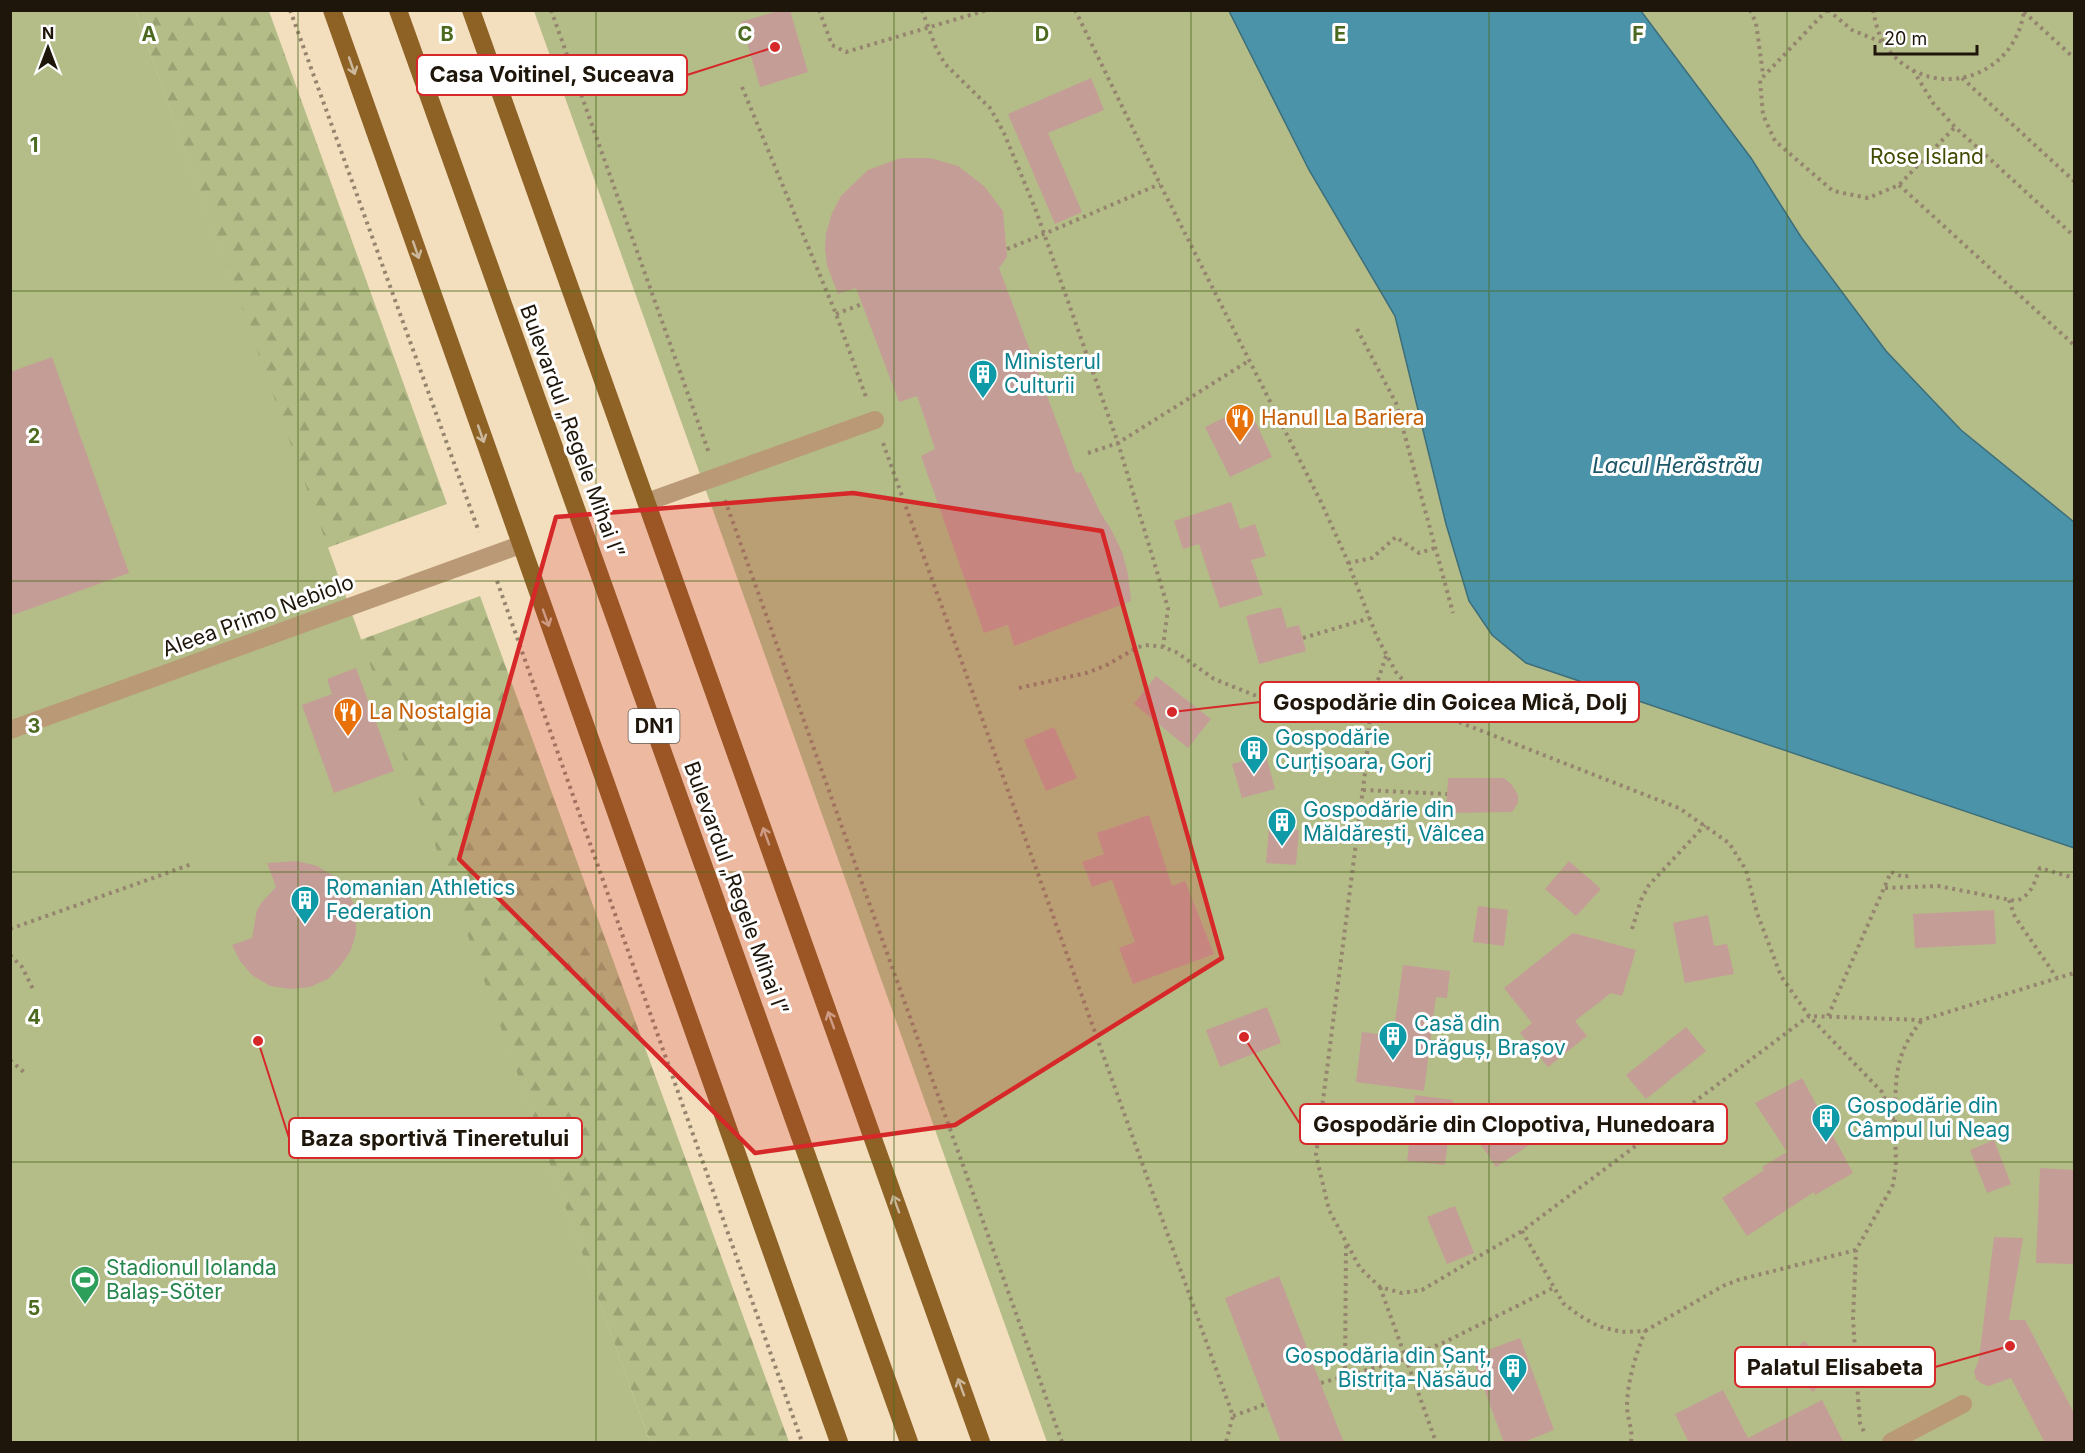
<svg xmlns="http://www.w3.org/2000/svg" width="2085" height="1453" viewBox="0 0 2085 1453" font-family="Inter,sans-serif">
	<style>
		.forest { fill: url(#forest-firs) }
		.green { fill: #b4bd88 }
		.water { fill: #4a93a9; stroke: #3d6e7a; stroke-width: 1.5 }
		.building { fill: #c49d97 }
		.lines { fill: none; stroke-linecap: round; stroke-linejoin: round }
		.path { stroke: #95856f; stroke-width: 4; stroke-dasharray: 3 4.5; stroke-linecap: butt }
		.lane { stroke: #ba9a76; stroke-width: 18 }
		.street { stroke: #ba9a76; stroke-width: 18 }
		.primary { stroke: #8e6124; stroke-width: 18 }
		.oneway { stroke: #ccb89c }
		.marked { fill: #d62828; fill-opacity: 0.2; stroke: #d62828; stroke-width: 4.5; stroke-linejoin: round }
		.grid { fill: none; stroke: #4c6a1f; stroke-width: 1.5; stroke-opacity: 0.55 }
		.labels { text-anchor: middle; stroke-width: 6; stroke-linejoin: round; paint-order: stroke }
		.shield { fill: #fff; stroke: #625c54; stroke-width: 1.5 }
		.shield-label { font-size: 20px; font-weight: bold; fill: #1e160b }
		.park-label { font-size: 21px; fill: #434a01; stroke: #fff }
		.culture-label { font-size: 21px; fill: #0d838f; stroke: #fff; text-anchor: start }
		.food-label { font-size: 21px; fill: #c56008; stroke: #fff; text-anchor: start }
		.street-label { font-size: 21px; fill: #1e160b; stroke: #fff }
		.leisure-label { font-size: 21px; fill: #27864d; stroke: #fff; text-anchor: start }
		.water-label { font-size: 22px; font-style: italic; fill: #1b5769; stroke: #fff }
		.grid-label { font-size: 20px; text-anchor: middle; font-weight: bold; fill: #4c6a1f; stroke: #fff; stroke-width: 6; stroke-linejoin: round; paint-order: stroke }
		.leader { fill: none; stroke: #d62828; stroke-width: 2 }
		.callout-dot { fill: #d62828; stroke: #fff; stroke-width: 2 }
		.callout { fill: #fff; stroke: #d62828; stroke-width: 2 }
		.callout-label { font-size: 22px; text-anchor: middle; font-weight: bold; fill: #1e160b }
	</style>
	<defs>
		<pattern id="forest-firs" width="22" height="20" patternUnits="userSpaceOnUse" patternTransform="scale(1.5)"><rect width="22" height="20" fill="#b4bd88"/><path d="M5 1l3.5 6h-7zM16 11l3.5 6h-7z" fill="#9aa274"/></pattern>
	</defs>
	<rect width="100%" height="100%" fill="#f3debe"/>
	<g class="forest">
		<path d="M135 11H269L447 504 327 548Z"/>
		<path d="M480 596 789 1442H650L360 640Z"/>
	</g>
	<g class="green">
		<path d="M10 11H135L650 1442H11Z"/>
		<path d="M534 11H1229L1309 170 1395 316 1446 524 1469 601 1492 635 1526 663 2074 848V1442H1047Z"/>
		<path d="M1641 11H2074V522L1961 430 1886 351 1801 237 1751 158Z"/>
	</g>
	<path class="water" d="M1229 11H1641L1751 158 1801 237 1886 351 1961 430 2074 522V848L1526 663 1492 635 1469 601 1446 524 1395 316 1309 170Z"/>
	<g class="building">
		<path d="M781 10H790L808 72 760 87 741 22Z"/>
		<path d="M1091 78 1104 110 1048 133 1082 212 1055 224 1008 114Z"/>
		<path d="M901 158H930L958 166 984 186 1003 211 1007 257 999 268 1076 473 1081 472 1100 512 1112 531 1122 552 1128 574 1131 601 1014 646 1008 625 984 633 921 456 935 449 917 396 899 402 856 288 838 294 827 265 825 249 826 233 832 213 841 196 868 170Z"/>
		<path d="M52 357 129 573 10 616V372Z"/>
		<path d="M1248 406 1272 457 1230 477 1205 427Z"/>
		<path d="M1231 502 1240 529 1255 524 1266 556 1251 560 1263 595 1220 608 1199 544 1183 549 1174 521Z"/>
		<path d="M1281 607 1287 628 1299 625 1306 651 1259 664 1246 616Z"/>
		<path d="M356 668 394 771 334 793 302 705 332 694 327 679Z"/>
		<path d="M1156 676 1211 719 1188 748 1134 704Z"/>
		<path d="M1054 727 1077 778 1046 791 1024 740Z"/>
		<path d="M1266 755 1275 789 1242 798 1232 764Z"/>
		<path d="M1448 778H1504L1512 785 1518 795V803L1512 812 1446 813Z"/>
		<path d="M1149 815 1172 886 1185 881 1214 954 1133 984 1119 948 1135 942 1112 880 1092 887 1082 862 1104 854 1097 833Z"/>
		<path d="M1269 827 1299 830 1296 865 1266 863Z"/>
		<path d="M297 861 317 866 334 876 345 889 353 902 356 917V933L351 950 341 965 328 979 310 987 290 989 270 986 252 975 240 961 232 945 252 938 257 910 262 902 276 887 267 863Z"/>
		<path d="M1569 861 1601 889 1576 916 1545 889Z"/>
		<path d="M1478 906 1508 910 1504 946 1473 942Z"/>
		<path d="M1994 910 1996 944 1915 948 1913 914Z"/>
		<path d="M1708 915 1714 946 1727 944 1734 974 1685 983 1673 923Z"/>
		<path d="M1573 933 1636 950 1622 996 1611 993 1575 1021 1587 1036 1548 1067 1520 1033 1532 1023 1504 988Z"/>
		<path d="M1403 965 1450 971 1447 998 1436 997 1424 1091 1356 1082 1362 1032 1393 1036Z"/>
		<path d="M1267 1007 1281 1043 1220 1067 1206 1030Z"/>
		<path d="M1686 1027 1706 1051 1646 1099 1626 1075Z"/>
		<path d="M1802 1078 1853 1173 1815 1195 1814 1192 1747 1236 1722 1198 1764 1170 1762 1167 1787 1152 1755 1103Z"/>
		<path d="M1415 1095 1453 1100 1445 1165 1407 1161Z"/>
		<path d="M1519 1106 1540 1138 1496 1167 1475 1136Z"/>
		<path d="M1994 1140 2011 1184 1987 1193 1970 1150Z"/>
		<path d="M2040 1168 2074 1170V1264L2036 1263Z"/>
		<path d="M1455 1206 1474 1253 1447 1264 1427 1217Z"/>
		<path d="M1994 1237 2023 1238 2009 1320H2025L2074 1413V1443H2045L2011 1378 1989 1386 1982 1384 1976 1379 1974 1372 1979 1359Z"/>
		<path d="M1279 1276 1329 1405 1344 1443H1281L1225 1298Z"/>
		<path d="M1520 1338 1554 1430 1521 1443H1504L1472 1356Z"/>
		<path d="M1804 1341 1834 1369 1813 1392 1783 1364Z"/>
		<path d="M1723 1390 1748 1438 1822 1400 1844 1443H1689L1675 1414Z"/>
	</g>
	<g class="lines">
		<g class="path">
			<path d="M290 10 479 532"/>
			<path d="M551 10 709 453"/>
			<path d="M819 10 832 45 846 52 987 10"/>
			<path d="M922 10 936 48 945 64 990 108 1004 133 1035 208 1118 443 1168 608 1163 647"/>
			<path d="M1075 10 1160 184 1321 502 1345 555 1377 637 1396 672 1407 685 1422 700 1459 722 1679 808 1729 843 1746 870 1757 913 1781 976 1809 1016 1882 1092 1895 1124 1896 1166 1893 1185 1856 1250 1853 1318 1857 1384 1860 1423 1865 1434"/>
			<path d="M1750 10 1756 23 1763 74"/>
			<path d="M1827 10 1760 80 1763 115 1775 141 1833 191 1868 198 1899 185 1955 127"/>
			<path d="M1828 10 1852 30 1884 43"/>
			<path d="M1873 10C1876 26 1880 41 1891 53 1936 103 2016 77 2024 10"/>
			<path d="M2024 12 2074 58"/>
			<path d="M1913 70 1933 103 1955 127 2074 236"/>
			<path d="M1962 78 2074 181"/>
			<path d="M742 87 836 314 866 397"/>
			<path d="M1899 185 2074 345"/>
			<path d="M1007 249 1044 234 1160 184"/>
			<path d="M836 314 862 304"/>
			<path d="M1357 329 1396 403 1453 613"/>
			<path d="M883 443 1233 1416 1226 1442"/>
			<path d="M1088 453 1118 443 1250 360"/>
			<path d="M725 500 1062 1442"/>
			<path d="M1348 563 1372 558 1396 537 1419 553 1435 548"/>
			<path d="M497 581 802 1442"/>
			<path d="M1303 638 1370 618"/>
			<path d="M1386 656 1371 701 1366 765 1316 1155 1329 1210 1360 1268 1380 1287 1402 1293 1422 1290 1522 1231 1809 1016 1922 1020 2074 973"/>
			<path d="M1019 688 1086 673 1105 666 1138 647 1149 645 1163 647 1176 652 1214 679 1259 697 1309 704 1371 701 1453 721"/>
			<path d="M1363 790 1447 794"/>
			<path d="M1885 888 1938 886 2016 901C2032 895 2034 883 2040 868L2074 878"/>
			<path d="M2009 900 2015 917 2057 978"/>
			<path d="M10 929 192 864"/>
			<path d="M1632 929 1641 900 1649 885 1705 825"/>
			<path d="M10 955 22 967 34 991"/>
			<path d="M1828 1016 1891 872 1903 877 1912 875"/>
			<path d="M10 1060 26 1074"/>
			<path d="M1895 1123C1896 1079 1893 1056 1922 1020"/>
			<path d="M1522 1231 1563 1303 1580 1316 1598 1326 1622 1332 1645 1331 1723 1286 1738 1280 1856 1250"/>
			<path d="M1380 1287 1436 1442"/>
			<path d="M1345 1376 1346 1245"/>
			<path d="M1321 1383 1405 1359 1445 1342 1555 1287"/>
			<path d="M1233 1416 1266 1404"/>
			<path d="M1631 1442C1633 1429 1627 1418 1627 1405 1628 1378 1636 1355 1645 1331"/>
		</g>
		<g class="lane">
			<path d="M647 502 875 420"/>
			<path d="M1891 1442 1963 1404"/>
		</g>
		<path class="street" d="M10 730 520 545"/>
		<g class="primary">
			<path d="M332 10 839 1442"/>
			<path d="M398 10 909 1442"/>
			<path d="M471 10 981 1442"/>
		</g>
	</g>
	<defs><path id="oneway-shaft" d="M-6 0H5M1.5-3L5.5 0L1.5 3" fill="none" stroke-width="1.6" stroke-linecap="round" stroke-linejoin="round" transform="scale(1.5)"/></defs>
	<g class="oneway">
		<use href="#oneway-shaft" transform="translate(352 66) rotate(71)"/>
		<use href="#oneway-shaft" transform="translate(416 250) rotate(71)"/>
		<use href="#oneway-shaft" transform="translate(481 434) rotate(71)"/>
		<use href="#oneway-shaft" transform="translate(546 618) rotate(70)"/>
		<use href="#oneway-shaft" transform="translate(766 836) rotate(-110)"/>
		<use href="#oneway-shaft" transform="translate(831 1020) rotate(-110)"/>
		<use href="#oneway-shaft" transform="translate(896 1204) rotate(-110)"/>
		<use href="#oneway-shaft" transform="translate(961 1387) rotate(-110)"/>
	</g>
	<path class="marked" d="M853 493 1102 531 1222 958 955 1125 755 1153 459 859 556 517Z"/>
	<path class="grid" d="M298 10V1442M596 10V1442M894 10V1442M1191 10V1442M1489 10V1442M1787 10V1442M10 291H2074M10 581H2074M10 872H2074M10 1162H2074"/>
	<defs>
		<g id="building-pin" transform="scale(1.5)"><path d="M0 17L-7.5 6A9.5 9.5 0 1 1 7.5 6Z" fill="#0f9aa8" stroke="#fff"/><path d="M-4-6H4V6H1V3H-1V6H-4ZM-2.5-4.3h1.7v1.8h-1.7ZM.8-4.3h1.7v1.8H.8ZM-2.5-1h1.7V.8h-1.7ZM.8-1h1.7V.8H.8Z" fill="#fff"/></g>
		<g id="restaurant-pin" transform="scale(1.5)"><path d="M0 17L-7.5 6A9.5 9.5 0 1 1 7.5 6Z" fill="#e8710a" stroke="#fff"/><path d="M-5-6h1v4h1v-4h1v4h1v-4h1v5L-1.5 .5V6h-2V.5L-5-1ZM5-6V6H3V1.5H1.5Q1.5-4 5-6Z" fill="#fff"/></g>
		<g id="stadium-pin" transform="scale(1.5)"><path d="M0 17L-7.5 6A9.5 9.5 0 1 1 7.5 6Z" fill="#2e9e5b" stroke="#fff"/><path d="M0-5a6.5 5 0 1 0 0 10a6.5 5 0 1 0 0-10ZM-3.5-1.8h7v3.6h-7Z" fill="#fff"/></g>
	</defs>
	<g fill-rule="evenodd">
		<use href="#building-pin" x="983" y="374"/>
		<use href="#restaurant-pin" x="1240" y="418"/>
		<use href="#restaurant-pin" x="348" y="712"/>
		<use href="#building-pin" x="1254" y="750"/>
		<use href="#building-pin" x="1282" y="822"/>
		<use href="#building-pin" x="305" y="900"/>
		<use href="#building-pin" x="1393" y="1036"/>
		<use href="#building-pin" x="1826" y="1118"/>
		<use href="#stadium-pin" x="85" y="1280"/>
		<use href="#building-pin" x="1513" y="1368"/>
	</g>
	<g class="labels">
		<rect class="shield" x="628.5" y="709" width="51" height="34" rx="4.5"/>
		<g class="shield-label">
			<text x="654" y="733">DN1</text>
		</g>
		<g class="park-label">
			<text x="1927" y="164">Rose Island</text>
		</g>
		<g class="culture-label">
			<text x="1004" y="369">Ministerul<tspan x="1004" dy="24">Culturii</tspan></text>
			<text x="1275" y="745">Gospodărie<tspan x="1275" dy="24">Curțișoara, Gorj</tspan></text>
			<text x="1303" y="817">Gospodărie din<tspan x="1303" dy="24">Măldărești, Vâlcea</tspan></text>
			<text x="326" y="895">Romanian Athletics<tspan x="326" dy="24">Federation</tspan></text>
			<text x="1414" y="1031">Casă din<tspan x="1414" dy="24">Drăguș, Brașov</tspan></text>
			<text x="1847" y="1113">Gospodărie din<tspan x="1847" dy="24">Câmpul lui Neag</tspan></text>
			<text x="1492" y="1363" text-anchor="end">Gospodăria din Șanț,<tspan x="1492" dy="24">Bistrița-Năsăud</tspan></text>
		</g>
		<g class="food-label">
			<text x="1261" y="425">Hanul La Bariera</text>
			<text x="369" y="719">La Nostalgia</text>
		</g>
		<g class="street-label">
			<text transform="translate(572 431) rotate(70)" y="7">Bulevardul „Regele Mihai I”</text>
			<text transform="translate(258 616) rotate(-20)" y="7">Aleea Primo Nebiolo</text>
			<text transform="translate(736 888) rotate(70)" y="7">Bulevardul „Regele Mihai I”</text>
		</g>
		<g class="leisure-label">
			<text x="106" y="1275">Stadionul Iolanda<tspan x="106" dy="24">Balaș-Söter</tspan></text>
		</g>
		<g class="water-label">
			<text x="1676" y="473">Lacul Herăstrău</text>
		</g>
	</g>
	<g class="grid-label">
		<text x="149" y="41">A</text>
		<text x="447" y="41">B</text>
		<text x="745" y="41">C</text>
		<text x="1042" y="41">D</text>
		<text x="1340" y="41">E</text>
		<text x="1638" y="41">F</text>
		<text x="34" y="152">1</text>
		<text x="34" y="443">2</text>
		<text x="34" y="733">3</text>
		<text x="34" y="1024">4</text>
		<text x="34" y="1315">5</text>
	</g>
	<path class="leader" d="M775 47L687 75M1172 712L1260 702M1244 1037L1300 1124M258 1041L289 1138M2010 1346L1935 1367"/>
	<g class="callout-dot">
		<circle cx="775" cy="47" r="6"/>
		<circle cx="1172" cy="712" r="6"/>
		<circle cx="1244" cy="1037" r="6"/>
		<circle cx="258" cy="1041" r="6"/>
		<circle cx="2010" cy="1346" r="6"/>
	</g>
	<g class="callout">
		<rect x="417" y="55" width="270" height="40" rx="6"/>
		<rect x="1260" y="682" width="379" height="40" rx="6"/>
		<rect x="1300" y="1104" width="427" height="40" rx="6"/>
		<rect x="289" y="1118" width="293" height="40" rx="6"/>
		<rect x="1735" y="1347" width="200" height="40" rx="6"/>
	</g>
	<g class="callout-label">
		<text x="552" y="82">Casa Voitinel, Suceava</text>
		<text x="1450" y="710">Gospodărie din Goicea Mică, Dolj</text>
		<text x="1514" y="1132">Gospodărie din Clopotiva, Hunedoara</text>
		<text x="435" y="1146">Baza sportivă Tineretului</text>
		<text x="1835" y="1375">Palatul Elisabeta</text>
	</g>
	<rect width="2085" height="1453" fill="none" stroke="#1e160b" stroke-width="24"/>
	<g transform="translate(48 48)" stroke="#ffffff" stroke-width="4.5" paint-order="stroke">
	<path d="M0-4.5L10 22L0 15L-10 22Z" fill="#1e160b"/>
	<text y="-9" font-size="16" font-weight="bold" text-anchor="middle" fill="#1e160b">N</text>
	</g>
	<path d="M1875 45v9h102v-9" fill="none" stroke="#1e160b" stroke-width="3"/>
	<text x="1884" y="45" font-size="18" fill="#1e160b" stroke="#ffffff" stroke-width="4.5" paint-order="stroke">20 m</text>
</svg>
